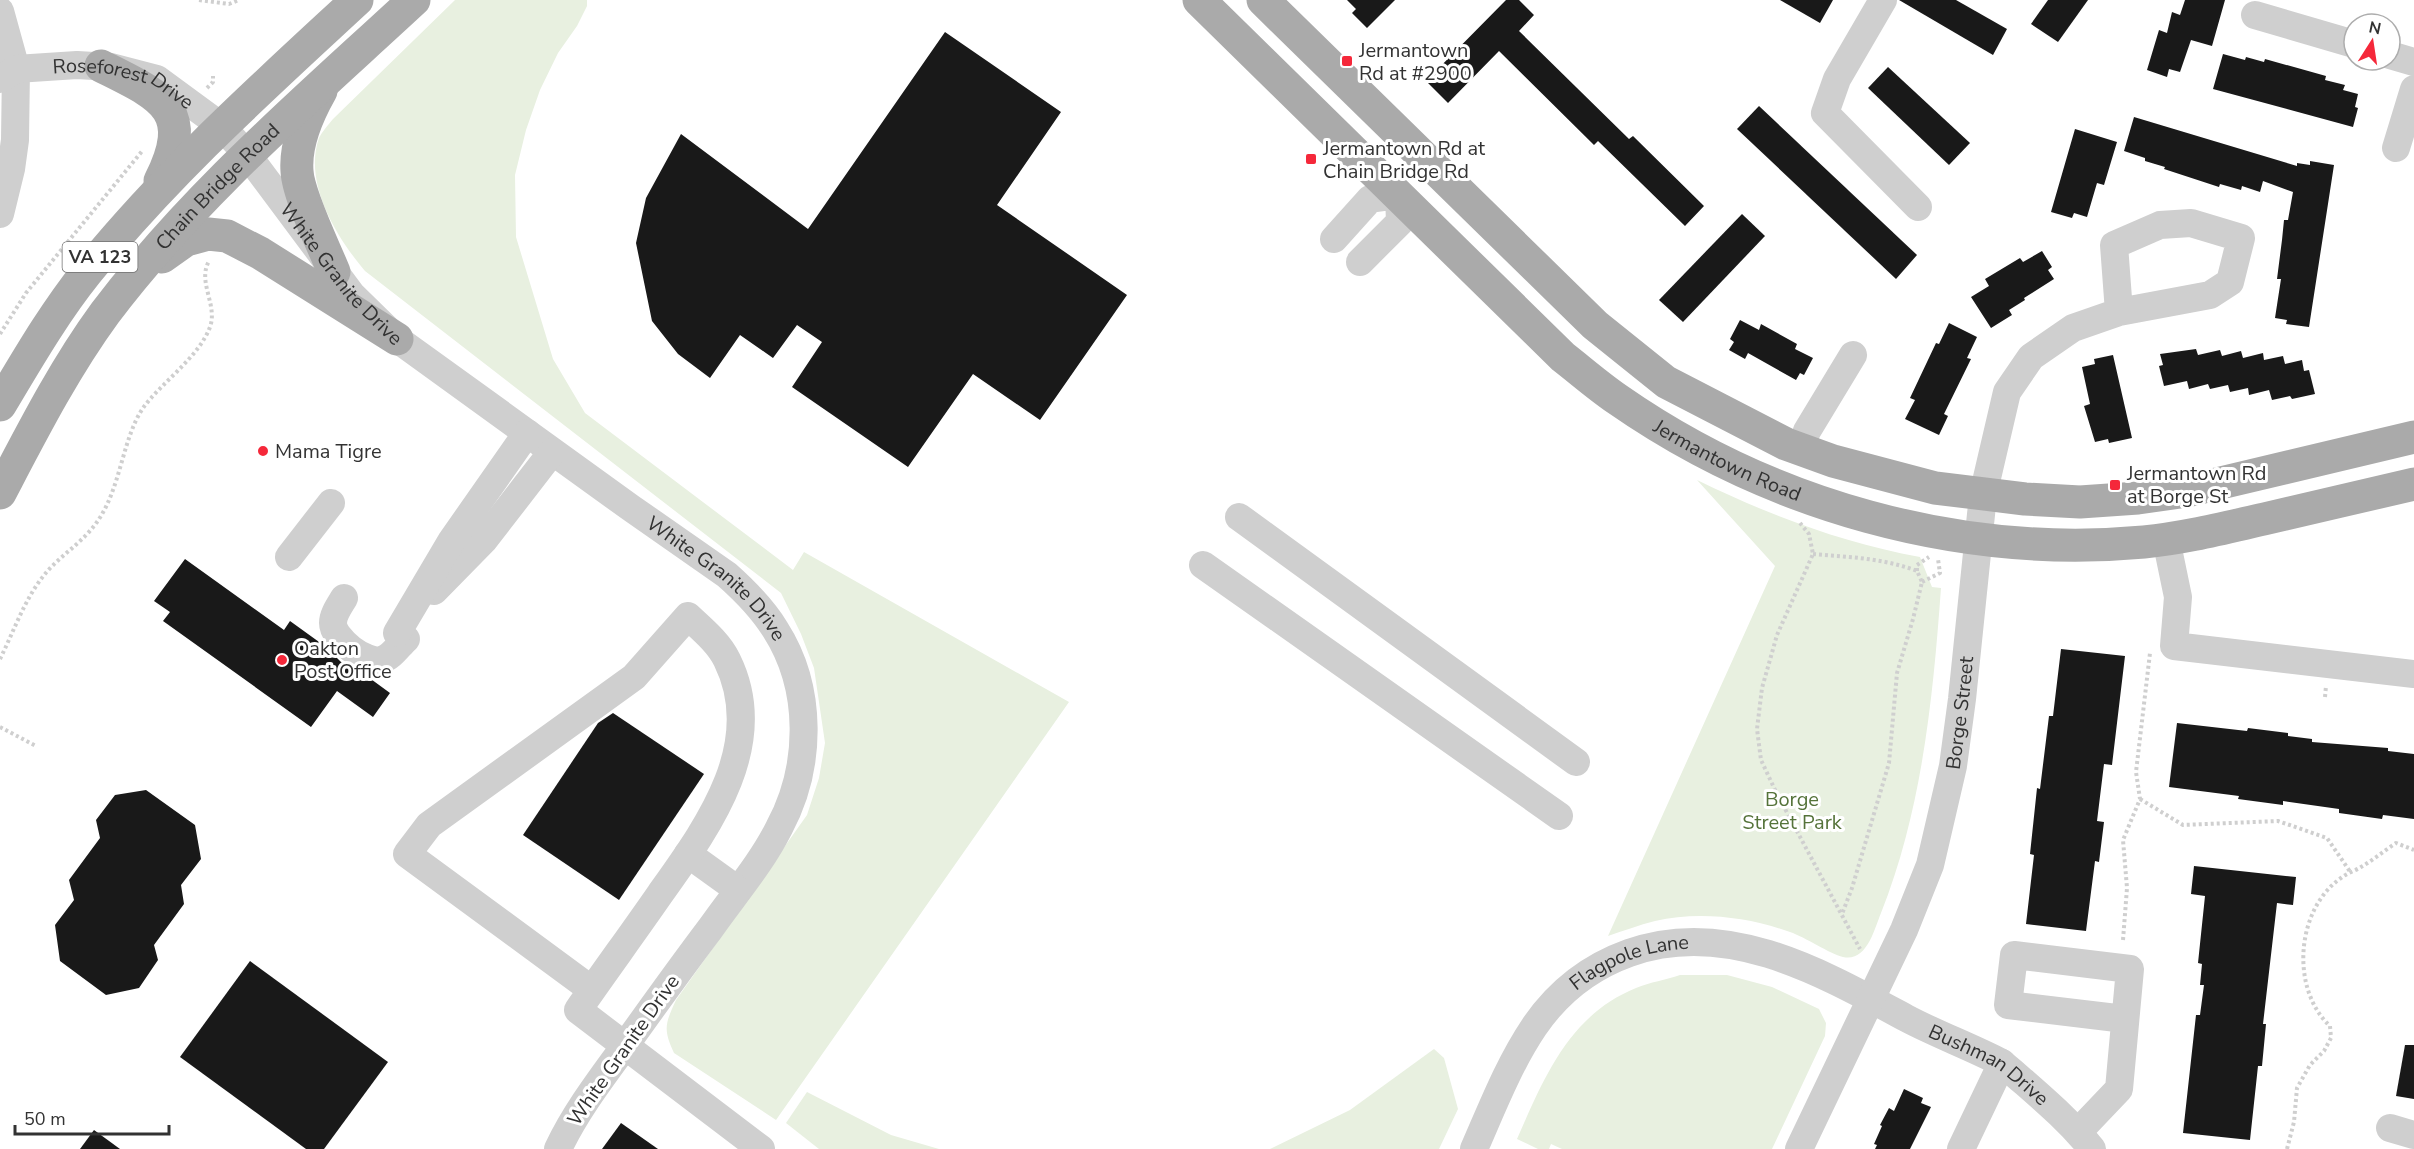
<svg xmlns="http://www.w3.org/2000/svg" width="2414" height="1149" viewBox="0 0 2414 1149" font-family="'Nunito Sans',sans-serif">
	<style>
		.green { fill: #e8f0e0 }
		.building { fill: #191919 }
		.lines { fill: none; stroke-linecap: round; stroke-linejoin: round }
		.path { stroke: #cfcfcf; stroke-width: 4; stroke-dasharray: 3 3; stroke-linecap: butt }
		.minor { stroke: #cfcfcf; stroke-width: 28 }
		.major { stroke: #aaa; stroke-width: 33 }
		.poi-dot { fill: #f5283a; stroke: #fff; stroke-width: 2 }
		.labels { text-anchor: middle; stroke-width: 6; stroke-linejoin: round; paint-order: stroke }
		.shield { fill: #fff; stroke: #707070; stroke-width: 1.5 }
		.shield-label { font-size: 18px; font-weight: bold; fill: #323232 }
		.poi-label { font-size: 20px; fill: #323232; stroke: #fff; text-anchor: start }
		.street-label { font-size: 20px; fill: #323232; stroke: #fff }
		.park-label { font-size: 20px; fill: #55733a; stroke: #fff }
	</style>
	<rect width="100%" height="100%" fill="#fff"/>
	<g class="green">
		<path d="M455 0H587V6L577 26 558 53 540 90 526 130 515 175 516 237 553 359 585 413 793 570 804 552 1069 702 776 1120 674 1053C663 1029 665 1024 676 1000L807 815 819 778 825 743 814 668 801 634 781 593 365 271C337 238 303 183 319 138 322 132 328 125 333 119Z"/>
		<path d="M1697 480C1769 515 1842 543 1920 557L1932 587 1941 588C1933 698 1922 810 1881 913 1874 930 1867 962 1843 957 1830 954 1805 937 1790 932 1748 917 1699 911 1655 921 1639 925 1623 931 1608 936L1775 566Z"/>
		<path d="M1680 975H1727L1772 987 1819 1009 1826 1023 1825 1036 1772 1149H1562L1551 1144 1549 1149H1538L1517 1139C1544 1078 1569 1015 1636 988 1650 982 1666 980 1680 975Z"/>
		<path d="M1434 1049 1444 1058 1458 1109 1439 1149H1270L1350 1110Z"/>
		<path d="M807 1092 891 1135 939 1149H819L786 1123Z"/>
	</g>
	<g class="building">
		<path d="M1347 0H1395L1367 28 1352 13 1356 9Z"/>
		<path d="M1506 0H1519L1534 15 1519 31 1629 139 1633 136 1704 206 1685 226 1598 141 1594 145 1499 51 1448 103 1426 81Z"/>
		<path d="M1780 0H1833L1820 23Z"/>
		<path d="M1899 0H1956L2007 29 1993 55Z"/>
		<path d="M2048 0H2088L2058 42 2031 24Z"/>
		<path d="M2185 0H2225L2212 46 2191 40 2180 72 2169 69 2167 77 2147 70 2159 30 2167 33 2172 12 2180 15Z"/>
		<path d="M945 32 1061 112 997 205 1127 295 1040 420 973 374 908 467 792 387 822 342 797 325 773 358 740 335 710 378 678 354 652 321 636 243 646 198 681 134 808 229Z"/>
		<path d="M2223 54 2245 60 2246 57 2264 62 2265 59 2326 76 2325 80 2345 85 2343 90 2358 94 2355 107 2358 108 2353 127 2213 89Z"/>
		<path d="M1888 67 1970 143 1949 165 1868 88Z"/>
		<path d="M1759 106 1917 255 1896 279 1737 129Z"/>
		<path d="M2134 117 2297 166V163L2310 165V161L2334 165 2309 327 2286 324 2287 320 2275 318 2281 279H2277L2282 240 2284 220H2288L2293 192 2263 181 2260 192 2242 186 2241 190 2220 184 2219 187 2164 169 2165 167 2145 161V158L2124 151Z"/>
		<path d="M2075 129 2117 142 2104 185 2097 183 2087 217 2074 213 2072 218 2051 212Z"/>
		<path d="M1742 214 1765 236 1683 322 1659 300Z"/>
		<path d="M2042 251 2052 267 2048 270 2054 279 2024 298 2025 300 2009 310 2012 315 1991 328 1971 297 1989 286 1985 279 2020 258 2023 262Z"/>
		<path d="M1740 320 1759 330 1761 324 1797 344 1795 349 1813 358 1804 375 1800 373 1796 380 1748 353 1745 359 1729 350 1734 342 1730 339Z"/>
		<path d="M1949 323 1977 337 1967 358 1971 359 1944 414 1948 416 1939 435 1905 419 1915 400 1910 398 1936 343 1939 344Z"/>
		<path d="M2196 349 2198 355 2220 350 2222 356 2241 351 2243 358 2263 353 2264 360 2283 356 2285 364 2302 360 2304 371 2309 370 2315 394 2292 399 2290 396 2272 400 2269 390 2249 395 2248 388 2230 392 2228 385 2210 389 2208 384 2189 389 2187 381 2164 386 2159 366 2163 365 2160 354Z"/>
		<path d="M2113 355 2132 438 2109 443 2108 439 2095 442 2084 406 2090 404 2082 367 2095 364 2094 359Z"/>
		<path d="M185 559 284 630 290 621 326 647 342 663 364 674 390 693 373 717 337 691 311 727 163 621 170 612 154 601Z"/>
		<path d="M2061 649 2125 656 2112 765 2104 764 2097 821 2104 822 2099 862 2095 861 2086 931 2026 924 2034 855 2030 854 2037 788 2040 789 2049 716H2053Z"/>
		<path d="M613 713 704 774 619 900 523 835 598 723Z"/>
		<path d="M2177 723 2247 731 2248 728 2288 733V736L2312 739V742L2388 748V751L2414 754V819L2383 815 2382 819 2339 813V809L2283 801V805L2238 799 2239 796 2169 787Z"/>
		<path d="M146 790 195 825 201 859 181 885 184 904 154 945 158 960 139 988 106 995 60 961 55 925 74 900 69 880 100 838 96 820 115 795Z"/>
		<path d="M2194 866 2296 877 2293 905 2277 903 2263 1024H2266L2262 1066H2258L2250 1140 2183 1133 2196 1015H2200L2204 985H2200L2202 964 2198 963 2205 896 2191 894Z"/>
		<path d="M250 961 388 1062 324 1149H306L180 1057Z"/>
		<path d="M2405 1045H2414V1099L2396 1096Z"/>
		<path d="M1904 1089 1923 1098 1921 1103 1931 1107 1910 1149H1875L1877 1145 1874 1144 1882 1126 1880 1125 1889 1108 1894 1111Z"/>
		<path d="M621 1123 658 1149H602Z"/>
		<path d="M94 1130 120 1149H80Z"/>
	</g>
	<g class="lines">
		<g class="path">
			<path d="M199 0 229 4 239 0"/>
			<path d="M207 88 213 82V76"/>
			<path d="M0 334 26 293 143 150"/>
			<path d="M1800 523 1809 534 1813 554 1777 635 1762 688 1757 729 1761 760 1776 792 1860 949"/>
			<path d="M1813 554C1848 557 1883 558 1917 571L1922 582 1913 619 1897 673 1889 763 1852 888 1842 914"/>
			<path d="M1917 571V565L1929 557"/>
			<path d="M1922 582 1940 573 1938 559"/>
			<path d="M0 659C14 631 25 598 45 574 59 557 80 544 94 526 121 492 121 441 143 408 161 383 199 357 210 327 218 305 197 282 209 261"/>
			<path d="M2325 697 2326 686"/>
			<path d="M0 727 36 746"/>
			<path d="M2140 799 2183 825 2278 821 2327 838 2351 873"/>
			<path d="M2123 940 2127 888 2123 840 2140 799 2136 772 2150 653"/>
			<path d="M2287 1149 2294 1122 2297 1088 2310 1065 2324 1051 2331 1038 2330 1026C2290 989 2296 909 2341 878 2347 873 2355 871 2361 867 2373 860 2384 851 2396 843L2414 850"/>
		</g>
		<g class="minor">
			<path d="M1883 0 1837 79 1825 113 1918 207"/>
			<path d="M0 11 16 69 15 140 11 169 0 214"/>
			<path d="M2255 15 2354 44"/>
			<path d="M2390 55 2414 62"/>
			<path id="s1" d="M0 79 16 69 77 65 111 67 157 79 221 126 246 153 352 295 397 339 631 508 727 575C745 591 762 608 775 629 813 688 812 767 779 828 761 864 733 896 710 929 679 970 649 1012 619 1054 597 1084 574 1115 558 1149"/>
			<path d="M2396 148 2414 89"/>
			<path d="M1334 239 1370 199 1399 195 1400 222 1360 262"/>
			<path d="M1800 449 1807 431 1853 355"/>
			<path d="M1239 517 1576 762"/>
			<path d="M2166 539 2178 597 2174 646 2414 674"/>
			<path d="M289 557 331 503"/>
			<path d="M1203 565 1559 816"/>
			<path d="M434 591 484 540 552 452"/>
			<path d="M344 598C340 605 333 614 333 623 333 639 366 664 381 660 391 658 399 645 406 639"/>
			<path d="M397 633 452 540 527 433"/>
			<path d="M688 854 738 890"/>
			<path d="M592 990 407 854 429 825 634 677 688 616C702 629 719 643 727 660 769 745 707 828 660 894 633 933 605 971 578 1010L761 1149"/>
			<path d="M2390 1128 2414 1135"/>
			<path d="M2078 1132 2119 1089 2130 969 2014 955 2008 1005 2125 1019"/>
			<path id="s2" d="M1474 1149C1492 1108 1509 1064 1534 1027 1557 993 1590 967 1629 953 1726 918 1821 972 1906 1018 1936 1034 1969 1046 2000 1062 2008 1067 2016 1076 2024 1082 2048 1103 2072 1124 2092 1149"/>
			<path id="s3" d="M1799 1149 1904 930 1930 865 1953 766 1962 699 1983 495 2007 392 2031 357 2073 328 2119 312 2210 295 2230 282 2241 238 2191 223 2160 225 2114 245 2119 312"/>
			<path d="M1961 1149 2002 1063"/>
		</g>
		<g class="major">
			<path id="s4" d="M1199 0 1563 357C1581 371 1598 386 1617 399 1769 505 1959 559 2144 542 2185 538 2224 528 2264 519 2314 507 2364 496 2414 484"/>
			<path d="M1263 0 1595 325 1666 382 1786 444 1833 461 1935 488 2025 499 2080 502 2138 498 2187 491 2414 437"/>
			<path d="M101 66C161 96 196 109 160 181"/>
			<path d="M321 91C308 114 295 144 297 171 298 195 324 247 334 272"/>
			<path d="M162 257 186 240 208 234 227 236 260 253 397 339"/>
			<path d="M0 405C27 360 54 313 87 272 168 172 263 87 357 0"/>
			<path id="s5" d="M0 493C32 432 64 369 105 313 195 194 305 101 414 0"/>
		</g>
	</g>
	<g class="poi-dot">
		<rect x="1341" y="55" width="12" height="12" rx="3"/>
		<rect x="1305" y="153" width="12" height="12" rx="3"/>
		<circle cx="263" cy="451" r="6"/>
		<rect x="2109" y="479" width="12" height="12" rx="3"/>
		<circle cx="282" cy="660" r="6"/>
	</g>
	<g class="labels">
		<rect class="shield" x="62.5" y="242" width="75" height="30" rx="4.5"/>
		<g class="shield-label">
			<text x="100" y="263">VA 123</text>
		</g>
		<g class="poi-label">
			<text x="1359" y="57">Jermantown<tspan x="1359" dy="23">Rd at #2900</tspan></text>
			<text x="1323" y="155">Jermantown Rd at<tspan x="1323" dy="23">Chain Bridge Rd</tspan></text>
			<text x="275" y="458">Mama Tigre</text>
			<text x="2127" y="480">Jermantown Rd<tspan x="2127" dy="23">at Borge St</tspan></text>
			<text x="294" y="655">Oakton<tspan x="294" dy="23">Post Office</tspan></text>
		</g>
		<g class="street-label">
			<text dy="7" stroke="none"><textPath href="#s1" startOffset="130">Roseforest Drive</textPath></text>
			<text dy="7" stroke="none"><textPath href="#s5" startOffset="378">Chain Bridge Road</textPath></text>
			<text dy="7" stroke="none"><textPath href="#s1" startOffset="432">White Granite Drive</textPath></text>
			<text dy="7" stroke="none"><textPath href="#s4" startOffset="705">Jermantown Road</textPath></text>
			<text dy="7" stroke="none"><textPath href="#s1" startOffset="918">White Granite Drive</textPath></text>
			<text dy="7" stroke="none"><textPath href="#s3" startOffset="468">Borge Street</textPath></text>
			<text dy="7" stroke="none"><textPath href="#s2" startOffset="256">Flagpole Lane</textPath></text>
			<text transform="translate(623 1050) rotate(-55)" y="7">White Granite Drive</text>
			<text dy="7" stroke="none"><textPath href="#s2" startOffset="648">Bushman Drive</textPath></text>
		</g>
		<g class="park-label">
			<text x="1792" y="806">Borge<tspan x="1792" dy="23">Street Park</tspan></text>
		</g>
	</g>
	<g transform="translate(2372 42) rotate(12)"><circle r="28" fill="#ffffff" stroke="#adadad" stroke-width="1.5"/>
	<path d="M0-4.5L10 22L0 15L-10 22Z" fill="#f5283a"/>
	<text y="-9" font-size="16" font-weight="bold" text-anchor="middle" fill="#323232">N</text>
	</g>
	<path d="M15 1125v9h154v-9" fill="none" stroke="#323232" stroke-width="3"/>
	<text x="24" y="1125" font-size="18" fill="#323232" stroke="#ffffff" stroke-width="4.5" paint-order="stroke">50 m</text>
</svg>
